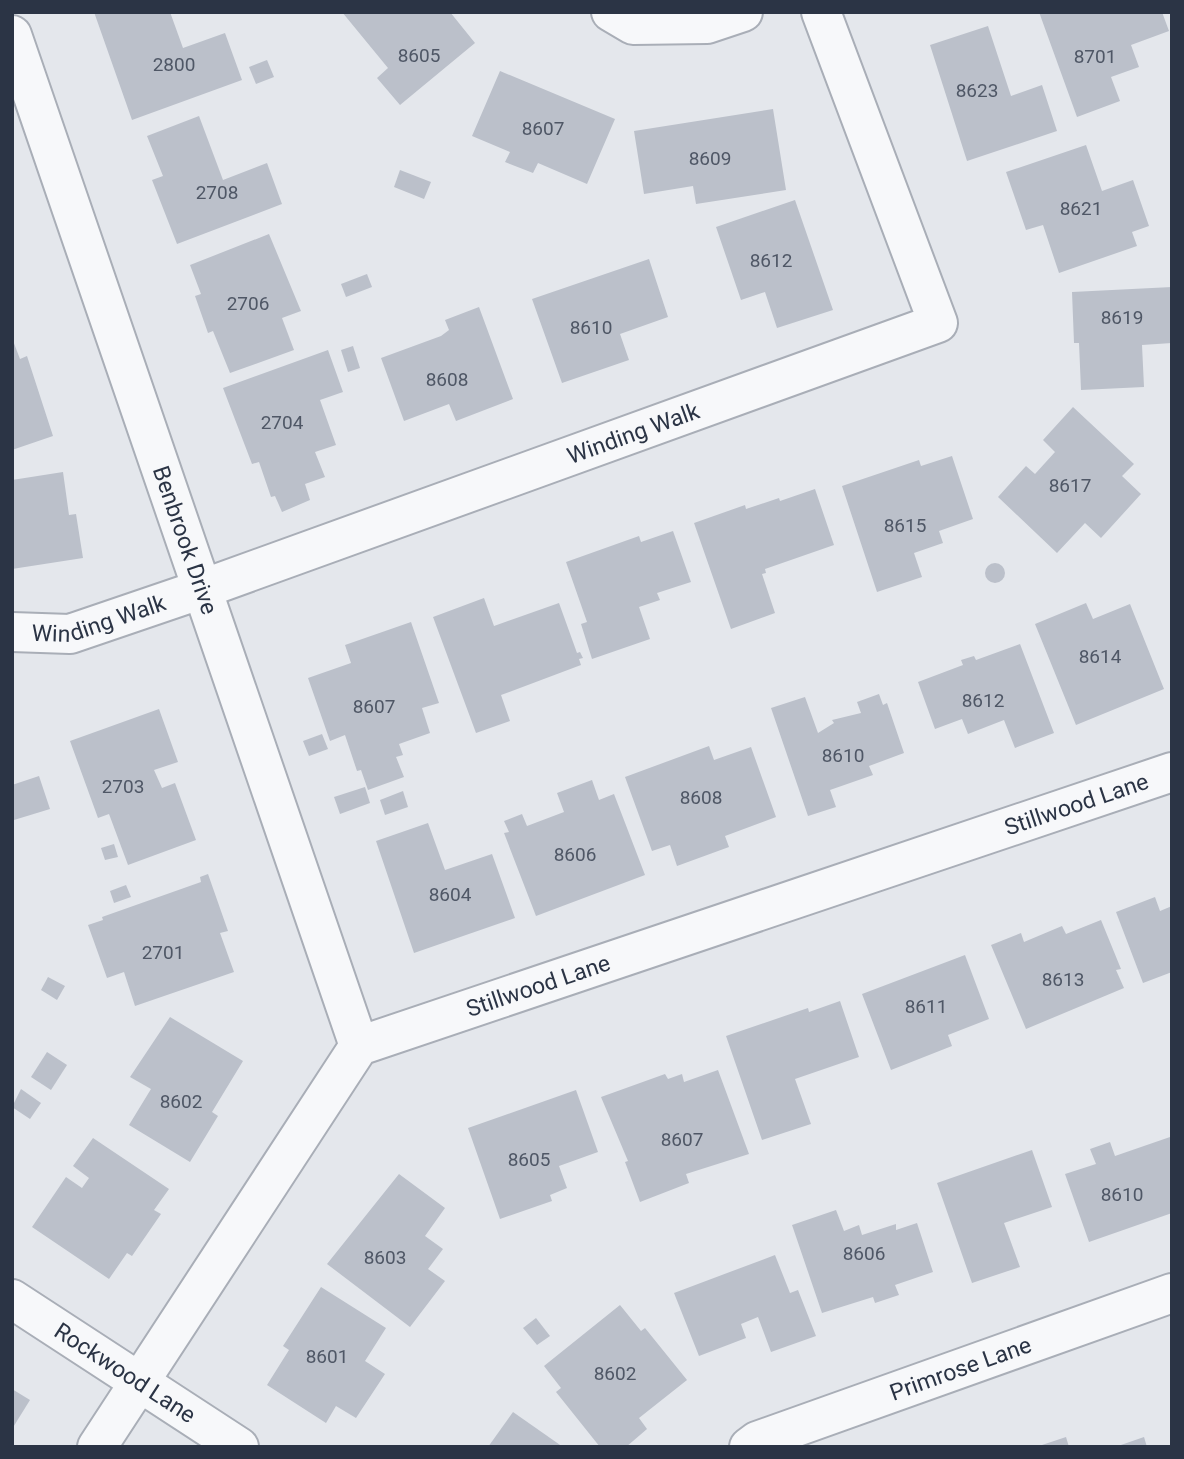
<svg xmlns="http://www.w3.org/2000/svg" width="1184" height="1459" viewBox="0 0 1184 1459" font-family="Roboto,sans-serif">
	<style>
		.building { fill: #bbc0ca }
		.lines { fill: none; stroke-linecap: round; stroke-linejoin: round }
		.minor-casing { stroke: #a9aeb7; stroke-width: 42 }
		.minor { stroke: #f7f8fa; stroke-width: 38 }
		.labels { text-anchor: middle; stroke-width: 7; stroke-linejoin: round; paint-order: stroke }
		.number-label { font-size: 19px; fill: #4f5766 }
		.street-label { font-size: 23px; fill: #2b3445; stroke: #f4f6f9 }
	</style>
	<rect width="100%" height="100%" fill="#e4e7ec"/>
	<g class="building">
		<path d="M94 12H170L183 48 225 33 242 80 132 120Z"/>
		<path d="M342 12H450L475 43 400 105 377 78 388 68Z"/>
		<path d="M1039 12H1162L1169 31 1131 45 1139 67 1111 77 1120 101 1077 117Z"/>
		<path d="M988 26 1011 96 1042 85 1057 131 967 161 930 45Z"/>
		<path d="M267 60 274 77 256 84 249 67Z"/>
		<path d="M500 71 615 119 587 184 538 163 533 173 505 162 510 152 472 136Z"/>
		<path d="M773 109 786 190 696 204 693 186 644 194 634 131Z"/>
		<path d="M199 116 223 180 267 163 282 204 177 244 152 180 163 176 147 136Z"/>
		<path d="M1086 145 1102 191 1133 180 1149 226 1132 232 1137 246 1059 273 1043 225 1026 230 1006 172Z"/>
		<path d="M400 170 431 182 424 199 394 187Z"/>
		<path d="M795 200 833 310 777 328 765 292 741 300 716 227Z"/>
		<path d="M269 234 301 311 282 318 294 350 230 373 213 331 208 333 195 296 201 294 190 265Z"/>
		<path d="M649 259 668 317 620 334 629 360 562 383 532 299Z"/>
		<path d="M367 274 372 287 346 297 341 284Z"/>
		<path d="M1172 287V343L1142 345 1144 387 1081 390 1079 343H1074L1072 292Z"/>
		<path d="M479 307 513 399 456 421 449 404 404 421 381 358 441 336 449 330 445 320Z"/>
		<path d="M12 338 20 359 27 356 53 436 12 450Z"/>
		<path d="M353 346 360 368 348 372 341 350Z"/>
		<path d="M328 350 343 392 320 400 336 445 315 452 325 477 305 484 310 500 282 512 275 496 271 497 259 462 252 464 223 388Z"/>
		<path d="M1073 407 1134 464 1122 476 1141 494 1101 538 1085 523 1057 553 998 497 1026 466 1035 474 1055 452 1043 440Z"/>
		<path d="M952 456 973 519 939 531 943 543 914 553 922 577 877 592 842 486 919 460 921 466Z"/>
		<path d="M63 472 69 515 76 514 83 558 12 569V480Z"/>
		<path d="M815 489 834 545 765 569 766 573 762 574 775 613 731 629 694 523 745 505 746 509 779 498 780 501Z"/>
		<path d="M673 531 691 582 657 593 660 600 639 607 650 639 592 659 581 624 587 622 566 562 639 536 641 542Z"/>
		<circle cx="995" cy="573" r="10"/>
		<path d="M484 598 494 626 559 603 577 653 580 652 583 658 579 659 581 665 501 695 510 721 476 733 433 617Z"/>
		<path d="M1086 603 1093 619 1130 604 1164 689 1076 725 1035 624Z"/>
		<path d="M411 622 439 703 422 708 430 733 399 744 403 755 396 757 404 777 368 790 361 770 357 771 345 735 330 741 308 678 351 663 345 645Z"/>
		<path d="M1020 644 1054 733 1015 748 1004 720 968 734 962 719 935 729 918 682 963 665 961 660 974 656 976 660Z"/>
		<path d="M879 694 883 705 887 703 904 753 869 766 873 775 830 790 836 807 808 816 771 708 805 697 818 733 834 723 832 720 861 713 857 702Z"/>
		<path d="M159 709 178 762 154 770 162 788 175 783 196 840 128 865 109 814 98 818 70 741Z"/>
		<path d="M322 734 328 749 309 756 303 741Z"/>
		<path d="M709 746 714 760 751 747 776 817 725 836 729 847 677 866 670 845 652 851 625 777Z"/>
		<path d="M39 776 50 809 14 820 12 785Z"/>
		<path d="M592 780 599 800 614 794 645 875 536 916 504 833 509 832 504 821 522 814 527 826 564 812 557 793Z"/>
		<path d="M365 787 370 803 340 814 334 797Z"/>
		<path d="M403 791 408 807 385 815 380 800Z"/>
		<path d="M428 823 445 870 492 854 515 918 414 953 376 841Z"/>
		<path d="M114 844 118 857 105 860 101 848Z"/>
		<path d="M208 874 228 931 220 933 234 972 135 1006 124 972 107 978 88 925 103 920 102 917 201 882 200 877Z"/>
		<path d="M126 885 131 897 114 903 110 891Z"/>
		<path d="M1155 897 1160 911 1172 906V972L1143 983 1116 912Z"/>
		<path d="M1101 920 1121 969 1116 970 1124 988 1026 1029 991 945 1021 933 1024 942 1062 926 1066 934Z"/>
		<path d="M965 955 989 1019 948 1035 952 1046 891 1070 862 994Z"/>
		<path d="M48 977 65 986 57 1000 41 990Z"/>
		<path d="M840 1001 859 1057 795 1079 811 1124 762 1140 726 1036 808 1008 809 1012Z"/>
		<path d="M170 1017 243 1061 212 1112 218 1116 190 1162 129 1125 151 1089 130 1077Z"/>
		<path d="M47 1052 67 1065 51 1090 31 1077Z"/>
		<path d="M718 1070 749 1154 686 1174 689 1183 640 1202 625 1162 628 1161 601 1097 665 1074 668 1079 682 1074 684 1082Z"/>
		<path d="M21 1089 41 1103 30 1119 12 1107Z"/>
		<path d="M576 1090 598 1152 559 1166 567 1188 550 1195 552 1201 500 1219 468 1128Z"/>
		<path d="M1170 1137 1172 1213 1089 1242 1065 1174 1096 1164 1090 1149 1110 1142 1115 1156Z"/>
		<path d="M93 1138 169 1189 154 1210 161 1214 132 1256 127 1253 109 1279 32 1227 66 1177 82 1188 89 1178 73 1166Z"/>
		<path d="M1032 1150 1052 1207 1004 1223 1020 1267 972 1283 937 1183Z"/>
		<path d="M399 1174 445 1208 425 1236 443 1249 428 1269 445 1281 410 1327 327 1264Z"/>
		<path d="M836 1210 844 1231 859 1225 862 1235 896 1224V1230L917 1223 933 1272 895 1285 899 1295 875 1303 873 1297 822 1313 792 1225Z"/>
		<path d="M775 1255 790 1293 798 1290 816 1336 771 1352 758 1317 741 1324 746 1338 699 1356 674 1293Z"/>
		<path d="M321 1287 386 1328 365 1361 385 1374 356 1418 336 1406 326 1423 267 1385 289 1350 283 1346Z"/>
		<path d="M620 1305 641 1331 645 1328 687 1380 639 1418 647 1429 626 1447H600L556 1392 561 1388 544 1366Z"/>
		<path d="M536 1318 550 1336 537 1345 523 1328Z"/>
		<path d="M12 1389 30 1400 12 1429Z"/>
		<path d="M513 1412 563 1447H488Z"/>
		<path d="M1066 1437 1069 1447H1040L1039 1446Z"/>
		<path d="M1144 1437 1147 1447H1118V1446Z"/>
	</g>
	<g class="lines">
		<g class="minor-casing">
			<g id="minor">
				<path d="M611 12 633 25 707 24 743 12"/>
				<path id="s1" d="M12 35 359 1046"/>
				<path id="s2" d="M12 632 70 634 205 588 938 323 821 12"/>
				<path id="s3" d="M12 1299 239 1447"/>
				<path id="s4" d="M97 1447 359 1046 1172 772"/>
				<path id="s5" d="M749 1447 757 1441 1172 1293"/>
			</g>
		</g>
		<use href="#minor" class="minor"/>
	</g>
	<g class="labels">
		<g class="number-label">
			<text x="419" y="62">8605</text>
			<text x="1095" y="63">8701</text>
			<text x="174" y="71">2800</text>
			<text x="977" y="97">8623</text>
			<text x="543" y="135">8607</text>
			<text x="710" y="165">8609</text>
			<text x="217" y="199">2708</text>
			<text x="1081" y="215">8621</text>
			<text x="771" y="267">8612</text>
			<text x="248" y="310">2706</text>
			<text x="1122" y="324">8619</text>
			<text x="591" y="334">8610</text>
			<text x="447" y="386">8608</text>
			<text x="282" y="429">2704</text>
			<text x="1070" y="492">8617</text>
			<text x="905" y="532">8615</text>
			<text x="1100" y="663">8614</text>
			<text x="983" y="707">8612</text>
			<text x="374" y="713">8607</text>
			<text x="843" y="762">8610</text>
			<text x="123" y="793">2703</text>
			<text x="701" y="804">8608</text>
			<text x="575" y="861">8606</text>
			<text x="450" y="901">8604</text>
			<text x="163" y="959">2701</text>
			<text x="1063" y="986">8613</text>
			<text x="926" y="1013">8611</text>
			<text x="181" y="1108">8602</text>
			<text x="682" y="1146">8607</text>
			<text x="529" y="1166">8605</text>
			<text x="1122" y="1201">8610</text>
			<text x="864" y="1260">8606</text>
			<text x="385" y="1264">8603</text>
			<text x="327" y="1363">8601</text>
			<text x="615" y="1380">8602</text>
		</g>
		<g class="street-label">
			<text dy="8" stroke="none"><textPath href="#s2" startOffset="656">Winding Walk</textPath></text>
			<text dy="8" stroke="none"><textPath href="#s1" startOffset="534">Benbrook Drive</textPath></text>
			<text dy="8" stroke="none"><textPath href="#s2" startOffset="89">Winding Walk</textPath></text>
			<text dy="8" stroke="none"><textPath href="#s4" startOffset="1236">Stillwood Lane</textPath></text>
			<text dy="8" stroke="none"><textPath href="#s4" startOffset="668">Stillwood Lane</textPath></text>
			<text dy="8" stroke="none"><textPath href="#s5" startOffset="226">Primrose Lane</textPath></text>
			<text dy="8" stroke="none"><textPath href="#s3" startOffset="135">Rockwood Lane</textPath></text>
		</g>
	</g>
	<rect width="1184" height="1459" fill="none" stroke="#2b3445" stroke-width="28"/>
</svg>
